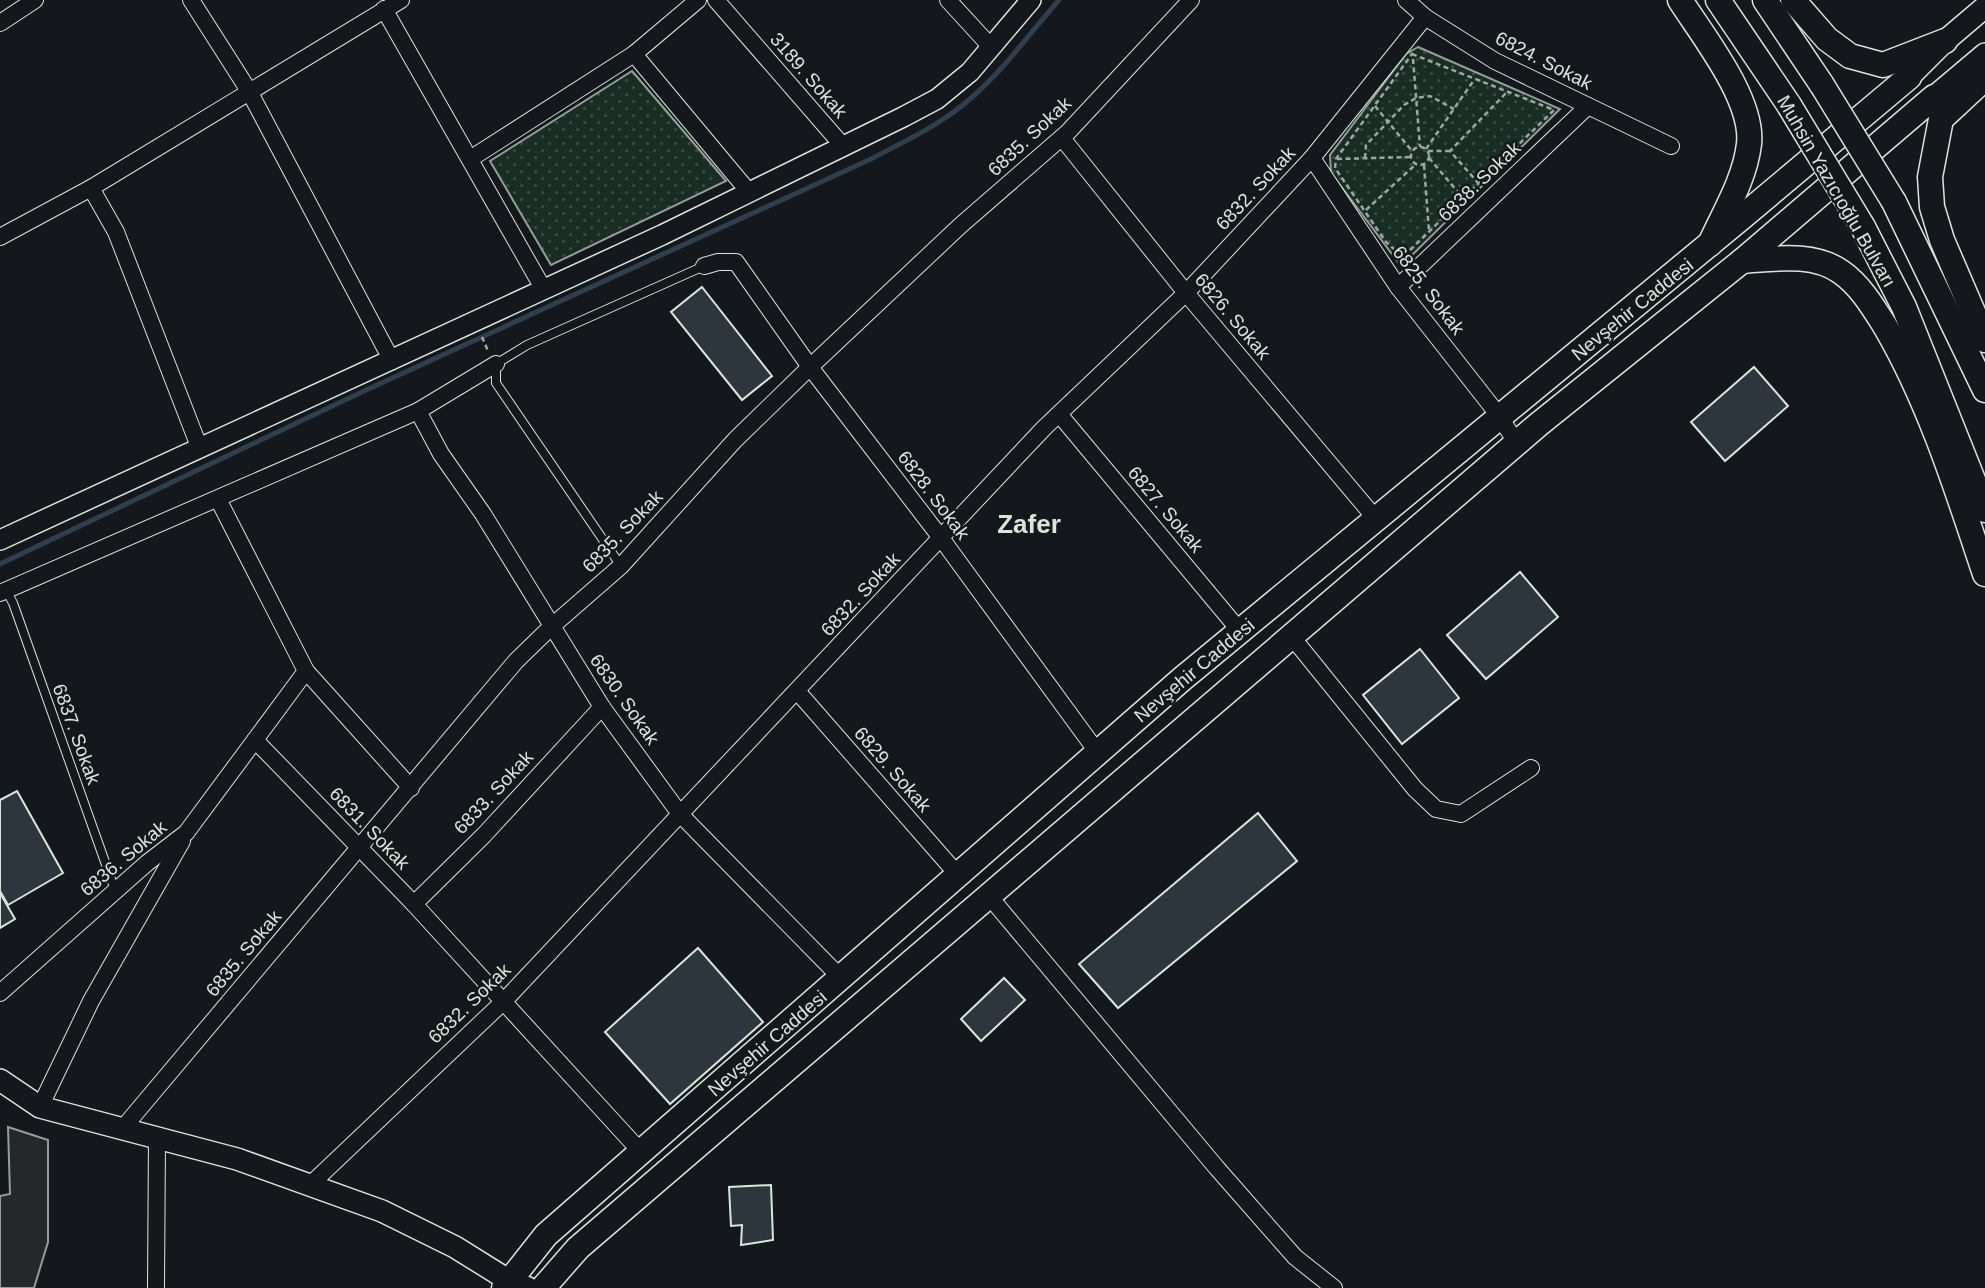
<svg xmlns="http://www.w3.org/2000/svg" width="1985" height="1288" viewBox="0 0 1985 1288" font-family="Helvetica,sans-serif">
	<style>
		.park { fill: url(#park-dots); stroke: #939e99; stroke-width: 2 }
		.parking { fill: #24282b; stroke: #939e99; stroke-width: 2 }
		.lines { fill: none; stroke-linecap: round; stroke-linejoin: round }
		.stream { stroke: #2f3f4d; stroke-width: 5 }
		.building { fill: #2c363c; stroke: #d8e6dc; stroke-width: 2 }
		.service-casing { stroke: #d8e6dc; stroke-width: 10 }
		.minor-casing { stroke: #d8e6dc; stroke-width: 18 }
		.tertiary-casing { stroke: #d8e6dc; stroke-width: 22 }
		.secondary-casing { stroke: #d8e6dc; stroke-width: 24 }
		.primary-casing { stroke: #d8e6dc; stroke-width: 27 }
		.trunk-casing { stroke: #d8e6dc; stroke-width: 27 }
		.path { stroke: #9da8a2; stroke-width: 2.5; stroke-dasharray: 5 3.5; stroke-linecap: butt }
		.service { stroke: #14181c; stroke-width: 8 }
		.minor { stroke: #14181c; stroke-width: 16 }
		.tertiary { stroke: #14181c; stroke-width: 19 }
		.secondary { stroke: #14181c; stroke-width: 21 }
		.primary { stroke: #14181c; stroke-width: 24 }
		.trunk { stroke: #14181c; stroke-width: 24 }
		.trunk-bridge-casing { stroke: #d8e6dc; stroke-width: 27; stroke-linecap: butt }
		.trunk-bridge { stroke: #14181c; stroke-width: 24 }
		.labels { text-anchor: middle; stroke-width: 5; stroke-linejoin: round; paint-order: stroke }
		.street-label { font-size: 19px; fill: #d8e6dc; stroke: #14181c }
		.district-label { font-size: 26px; font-weight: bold; fill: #d8e6dc; stroke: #14181c }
	</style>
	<defs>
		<pattern id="park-dots" width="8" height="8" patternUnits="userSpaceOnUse" patternTransform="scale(1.75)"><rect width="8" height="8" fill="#1a2d24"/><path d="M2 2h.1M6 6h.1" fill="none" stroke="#3b4b43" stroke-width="1.8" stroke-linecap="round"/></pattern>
	</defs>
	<rect width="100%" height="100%" fill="#14181c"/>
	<g class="park">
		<path d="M1418 47 1560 109 1401 266 1331 173 1330 155 1406 54Z"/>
		<path d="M632 71 726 181 551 265 490 161Z"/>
	</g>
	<path class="parking" d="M8 1127 48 1140V1242L34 1288H0V1196L10 1194Z"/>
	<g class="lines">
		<path class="stream" d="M0 564 364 391 871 159C903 142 936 127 964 104 1000 75 1029 34 1059 0"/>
	</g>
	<g class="building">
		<path d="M702 287 772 376 742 400 671 312Z"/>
		<path d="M1754 367 1788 406 1725 461 1691 422Z"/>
		<path d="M1520 572 1558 617 1486 679 1447 635Z"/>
		<path d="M1420 649 1459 698 1402 744 1363 695Z"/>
		<path d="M17 791 63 873 8 905 0 891V800Z"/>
		<path d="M1258 813 1297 861 1118 1008 1079 964Z"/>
		<path d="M0 893 15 919 0 928Z"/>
		<path d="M698 948 763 1022 670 1104 605 1032Z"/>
		<path d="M1004 978 1025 1000 981 1041 961 1019Z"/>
		<path d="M771 1185 773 1240 741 1245 742 1225 731 1226 729 1187Z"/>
	</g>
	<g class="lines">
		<g class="service-casing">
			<g id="service">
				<path d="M621 566 496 383V364L527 345 704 266"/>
				<path d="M6 590 13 603 115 890"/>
			</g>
		</g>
		<g class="minor-casing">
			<g id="minor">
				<path d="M191 0 249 91 392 361"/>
				<path d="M716 0 843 146"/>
				<path d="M948 0 991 47"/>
				<path d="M1406 0 1425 17 1495 61 1671 146"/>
				<path d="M384 9 544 290"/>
				<path d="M0 23 35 0"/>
				<path d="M634 54 749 192"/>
				<path d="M1062 138 1186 293 1376 519"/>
				<path d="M1312 158 1398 287 1500 417 1517 444"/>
				<path d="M470 159 634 54 698 0"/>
				<path d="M91 188 401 0"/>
				<path d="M0 237 91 188 116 232 200 449"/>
				<path d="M704 266 718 262H736L810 367 941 538 1098 753"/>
				<path d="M1398 287 1588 106"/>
				<path d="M418 411 441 454 483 514 602 707 680 814 841 978"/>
				<path d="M1059 414 1240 631"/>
				<path d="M218 499 306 671 255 740 414 904 642 1153"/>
				<path d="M0 593 418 411 496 364"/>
				<path d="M1292 637 1415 789 1436 809 1461 814 1531 768"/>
				<path d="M306 671 411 788"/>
				<path d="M797 691 958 875"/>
				<path d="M989 896 1216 1167 1295 1257 1334 1288"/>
				<path d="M414 904 484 835 602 707"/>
				<path d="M0 993 147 863 186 833 255 740"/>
				<path d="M40 1107 91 1001 182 841"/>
				<path d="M123 1128 516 661 551 627 621 566 735 440 810 367 961 225 1068 132 1191 0"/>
				<path d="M310 1185 503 1002 1044 428 1186 293 1312 158 1425 17"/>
				<path d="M156 1288 157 1137"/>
			</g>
		</g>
		<g class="tertiary-casing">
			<path id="tertiary" d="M0 540 662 235 903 117 937 99 970 72 1031 0"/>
		</g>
		<g class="secondary-casing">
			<g id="secondary">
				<path d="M1909 77 1945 41 1985 7"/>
				<path d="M1934 97 1985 54"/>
				<path d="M0 1080 40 1107 237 1159 382 1211 455 1247 508 1280 528 1288"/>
			</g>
		</g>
		<g class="primary-casing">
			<g id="primary">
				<path d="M504 1288 546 1235 1182 679 1741 218 1909 77"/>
				<path d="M543 1288 578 1248 1539 424 1742 261 1934 97"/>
			</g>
		</g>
		<g class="trunk-casing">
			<g id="trunk">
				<path d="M1680 0C1703 36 1754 100 1749 144 1745 179 1724 213 1710 244"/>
				<path d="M1718 0 1789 105"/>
				<path d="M1765 0 1822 85"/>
				<path d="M1793 0 1827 39 1850 56 1883 65 1945 41"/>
				<path d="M1985 78 1941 119 1930 177 1932 207 1942 240 1985 340"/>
				<path d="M1894 202 1985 390"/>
				<path d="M1863 227 1904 307 1985 510"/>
				<path d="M1742 261C1774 259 1813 252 1841 272 1860 285 1873 307 1885 326 1930 403 1957 490 1985 574"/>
			</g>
		</g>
		<g class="path">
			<path d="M1412 54 1554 110 1403 257 1386 242 1335 168 1336 159Z"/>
			<path d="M1413 59 1420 147"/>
			<path d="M1375 106 1412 151"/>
			<circle cx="1420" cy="156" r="9"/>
			<path d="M1426 149 1474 80"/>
			<path d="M1428 151H1449"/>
			<path d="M1365 158 1366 145 1404 105 1416 98 1430 96 1454 109"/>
			<path d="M1429 158 1463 198"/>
			<path d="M1337 159 1411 157"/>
			<path d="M1424 165 1429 231"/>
			<path d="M1479 184 1450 151 1507 92"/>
			<path d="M1366 210 1415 165"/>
			<path d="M482 337 488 351"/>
		</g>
		<use href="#service" class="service"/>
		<use href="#minor" class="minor"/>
		<use href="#tertiary" class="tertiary"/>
		<use href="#secondary" class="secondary"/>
		<use href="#primary" class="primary"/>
		<use href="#trunk" class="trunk"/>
		<g class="trunk-bridge-casing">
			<g id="trunk-bridge">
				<path d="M1822 85 1894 202"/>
				<path d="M1789 105 1863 227"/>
			</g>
		</g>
		<use href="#trunk-bridge" class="trunk-bridge"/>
	</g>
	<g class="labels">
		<g class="street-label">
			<text transform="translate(1544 60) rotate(27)" y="7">6824. Sokak</text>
			<text transform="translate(809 75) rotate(49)" y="7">3189. Sokak</text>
			<text transform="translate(1029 136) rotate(-43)" y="7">6835. Sokak</text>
			<text transform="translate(1479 181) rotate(-44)" y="7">6838. Sokak</text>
			<text transform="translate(1255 188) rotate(-47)" y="7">6832. Sokak</text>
			<text transform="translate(1837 191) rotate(60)" y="7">Muhsin Yazıcıoğlu Bulvarı</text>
			<text transform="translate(1429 290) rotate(53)" y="7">6825. Sokak</text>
			<text transform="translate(1632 309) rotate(-39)" y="7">Nevşehir Caddesi</text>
			<text transform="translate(1233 316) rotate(50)" y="7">6826. Sokak</text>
			<text transform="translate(934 495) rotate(53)" y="7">6828. Sokak</text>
			<text transform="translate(1166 509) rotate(50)" y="7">6827. Sokak</text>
			<text transform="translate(622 531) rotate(-46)" y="7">6835. Sokak</text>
			<text transform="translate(860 594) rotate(-47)" y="7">6832. Sokak</text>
			<text transform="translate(1194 670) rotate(-40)" y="7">Nevşehir Caddesi</text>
			<text transform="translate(625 699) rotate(55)" y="7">6830. Sokak</text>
			<text transform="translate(77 734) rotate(70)" y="7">6837. Sokak</text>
			<text transform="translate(893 769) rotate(49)" y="7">6829. Sokak</text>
			<text transform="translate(493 792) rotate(-47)" y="7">6833. Sokak</text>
			<text transform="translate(370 828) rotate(46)" y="7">6831. Sokak</text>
			<text transform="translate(123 858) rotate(-40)" y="7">6836. Sokak</text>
			<text transform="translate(243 953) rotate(-50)" y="7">6835. Sokak</text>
			<text transform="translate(469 1003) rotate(-44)" y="7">6832. Sokak</text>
			<text transform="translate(767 1043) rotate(-41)" y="7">Nevşehir Caddesi</text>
		</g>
		<g class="district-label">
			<text x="1029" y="533">Zafer</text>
		</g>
	</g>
</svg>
